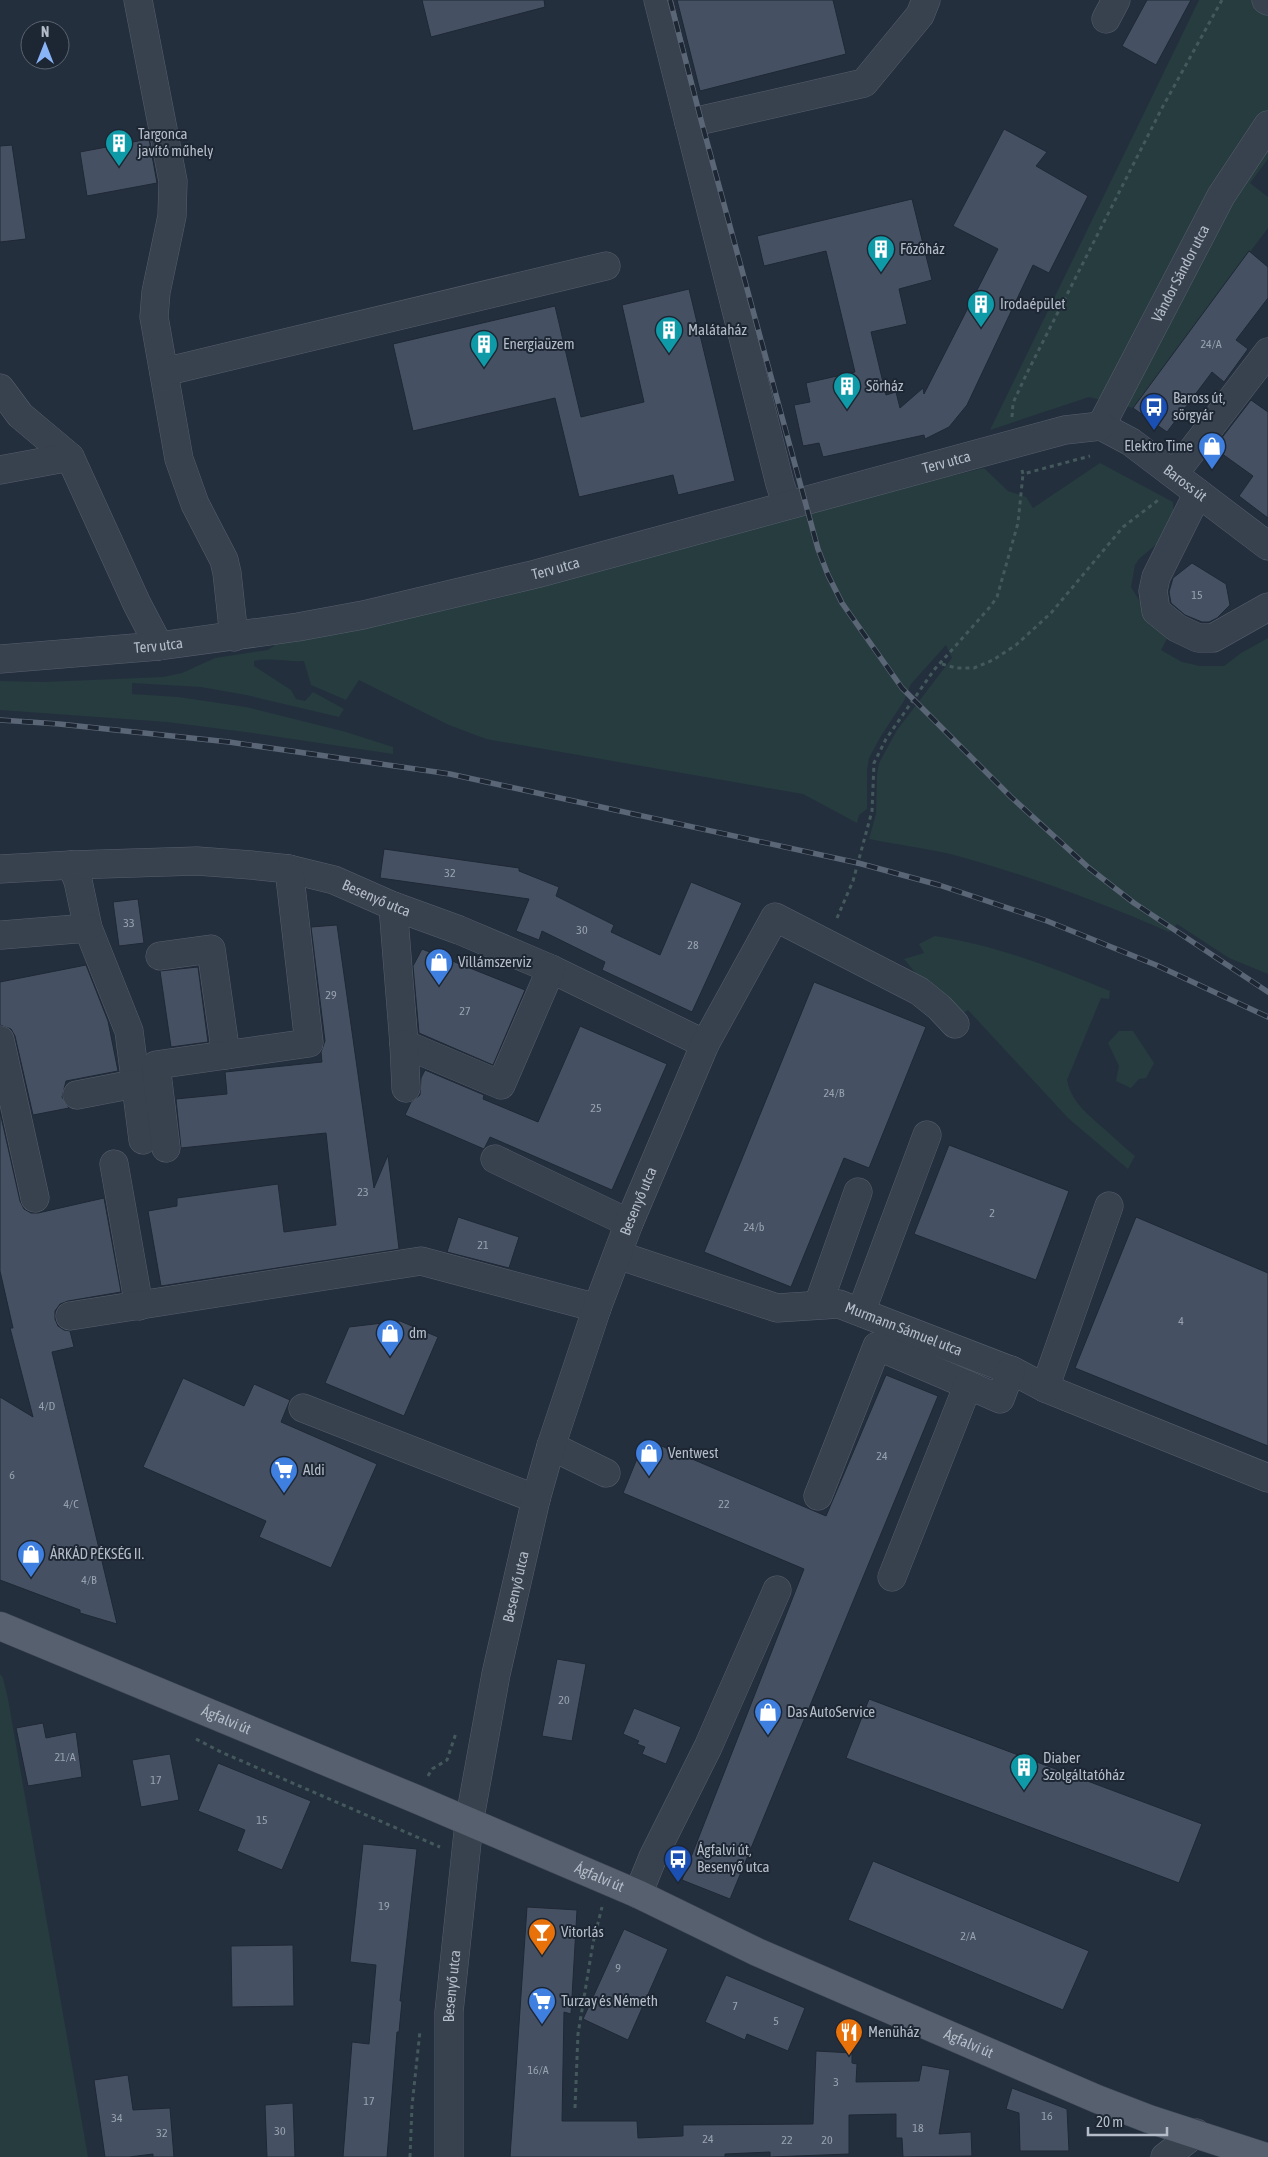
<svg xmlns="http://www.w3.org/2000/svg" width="1268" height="2157" viewBox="0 0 1268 2157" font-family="'Asap Condensed',sans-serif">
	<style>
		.green { fill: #263c3f }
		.building { fill: #455162; stroke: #1f2835 }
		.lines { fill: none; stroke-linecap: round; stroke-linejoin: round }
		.minor-casing { stroke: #565f6c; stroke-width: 29 }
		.major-casing { stroke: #414a57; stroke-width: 29 }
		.path { stroke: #44595c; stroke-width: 3; stroke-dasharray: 4 4; stroke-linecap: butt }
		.minor { stroke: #38414e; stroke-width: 28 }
		.major { stroke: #56606e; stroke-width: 28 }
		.rail-casing { stroke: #5a6575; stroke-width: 5.5 }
		.rail { stroke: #1d2633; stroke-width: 4; stroke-dasharray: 11; stroke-linecap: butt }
		.labels { text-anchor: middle; stroke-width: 4; stroke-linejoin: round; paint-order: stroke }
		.number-label { font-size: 12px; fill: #98a1af }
		.poi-label { font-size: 15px; fill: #b4bcc9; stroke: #1d2633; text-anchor: start }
		.street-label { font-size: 15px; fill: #b4bcc9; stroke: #1d2633 }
	</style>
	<rect width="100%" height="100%" fill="#242f3e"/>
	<g class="green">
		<path d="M1199 0H1268V159L1250 183 1268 197V228L1133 408 1089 397 990 430Z"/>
		<path d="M1100 463 1173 502 1174 523 1164 538 1140 558 1135 565 1131 587 1151 620 1169 635 1161 650 1182 662 1200 666H1224L1241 653 1268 638V974L1229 958 1177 924 1169 932C1100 902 1027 875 954 855 927 848 897 845 869 839L876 814 877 774 879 763 897 730 952 658 946 645 911 684 904 701 881 736 869 758 867 770V809L859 815 857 823 803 794 486 739 449 725 359 680 346 700 311 685 304 661C289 662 267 657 254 661V666L291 690 296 699 305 701 313 692 344 709 339 717 246 695 201 687 132 683V694L178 697 246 707 346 732 393 747V754L253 733 167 722 0 710V681L45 682 163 677 182 673 215 658 268 650 279 642 495 599 824 507 984 468 1008 491 1026 497 1033 508Z"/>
		<path d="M935 936C996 945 1053 968 1110 991L1109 999 1101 998 1067 1080C1072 1105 1093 1118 1111 1135 1119 1142 1126 1149 1135 1156L1128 1169 1068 1118 968 1010 957 1017 935 997 904 959 924 953 919 944Z"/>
		<path d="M1119 1031H1133L1154 1063 1146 1078 1139 1079 1131 1088 1116 1081 1119 1066 1108 1043Z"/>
		<path d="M0 1674 3 1678 8 1699 88 2157H0Z"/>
	</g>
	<g class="building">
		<path d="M422 0H544L545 7 431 37Z"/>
		<path d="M677 0H833L846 54 700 91Z"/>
		<path d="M1147 0H1191L1156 65 1122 46Z"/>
		<path d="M1004 129 1047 152 1036 166 1088 196 1049 273 1033 265 967 405 949 427 925 439 924 435 823 457 819 443 803 446 794 405 810 402 806 383 855 372 826 251 764 266 757 236 912 199 932 280 899 289 907 324 871 332 886 395 896 392 900 408 923 388 924 394 998 249 953 226Z"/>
		<path d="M149 139 157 183 87 196 80 152Z"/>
		<path d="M12 145 26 239 0 242V146Z"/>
		<path d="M1249 251 1268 267V298L1236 340 1248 349 1224 382 1212 372 1167 432 1133 408Z"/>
		<path d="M689 289 735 481 678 495 673 475 579 497 555 398 413 431 393 344 555 306 581 417 644 402 622 305Z"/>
		<path d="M1251 400 1268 412V518L1239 496 1253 476 1214 448Z"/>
		<path d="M1192 563 1226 584 1230 605 1217 618 1209 622H1202L1185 615 1171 603 1169 592 1173 578Z"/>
		<path d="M384 849 519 868V871L559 887 556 896 614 925 611 932 660 955 691 882 742 903 692 1012 602 970 605 962 542 931 539 940 516 931 529 899 380 878Z"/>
		<path d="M138 899 144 943 119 946 113 902Z"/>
		<path d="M337 925 374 1188 388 1155 399 1249 161 1286 148 1211 177 1206V1198L278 1184 284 1232 336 1225 326 1133 181 1148 176 1099 227 1094 225 1072 322 1062 321 1052 325 1041 311 927Z"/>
		<path d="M422 949 525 990 493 1065 419 1033 413 966Z"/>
		<path d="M86 965 108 1021 118 1071 66 1081 62 1097 69 1108 33 1115 15 1036 11 1029 0 1025V982Z"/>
		<path d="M198 967 208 1042 171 1047 160 971Z"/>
		<path d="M814 982 926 1027 869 1168 844 1158 791 1287 704 1252Z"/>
		<path d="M580 1026 667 1064 612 1190 490 1137 484 1149 405 1115 411 1102 420 1095 421 1078 425 1070 484 1095 483 1099 538 1122Z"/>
		<path d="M0 1112 20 1201 24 1209 31 1213H38L104 1198 121 1292 68 1301 60 1304 55 1311V1319L58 1326 64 1330 70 1331 74 1347 52 1352 117 1624 80 1613V1610L0 1580V1397L33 1417 10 1328H13L0 1271Z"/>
		<path d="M949 1145 1069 1191 1036 1280 914 1234Z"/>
		<path d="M458 1217 519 1237 509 1268 447 1252Z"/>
		<path d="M1136 1217 1268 1273V1446L1075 1368Z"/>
		<path d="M400 1321 438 1337 404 1416 325 1383 349 1327Z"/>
		<path d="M886 1375 938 1396 730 1899 682 1880 804 1569 623 1493 645 1439 826 1516Z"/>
		<path d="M183 1378 244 1406 254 1384 290 1400 281 1422 377 1464 331 1568 259 1537 266 1521 143 1467Z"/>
		<path d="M557 1659 586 1664 572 1741 542 1736Z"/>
		<path d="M869 1699 1202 1824 1179 1883 846 1758Z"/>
		<path d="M634 1708 681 1727 666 1764 642 1754 645 1747 637 1744 639 1741 623 1734Z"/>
		<path d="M43 1723 46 1738 76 1732 82 1777 28 1786 16 1728Z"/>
		<path d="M170 1754 179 1800 141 1807 132 1760Z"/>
		<path d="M218 1763 311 1801 282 1870 237 1851 245 1830 198 1811Z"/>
		<path d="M363 1844 417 1849 400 2001H402L399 2032H397L387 2157H343L352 2042 369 2044 376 1965 350 1962Z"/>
		<path d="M873 1861 1089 1951 1063 2010 848 1920Z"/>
		<path d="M527 1907 577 1910 571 2014 564 2012 562 2121H637L638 2138 683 2136V2125L813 2124 816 2051 852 2053V2063L857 2064 856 2082 919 2081 922 2065 950 2070 939 2134 971 2132 972 2156 903 2157 902 2138H896V2114L849 2115V2154L770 2157V2152L725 2154V2157H510Z"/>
		<path d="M624 1929 668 1949 628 2040 583 2019Z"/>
		<path d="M293 1945 294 2006 232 2007 231 1946Z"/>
		<path d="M726 1975 805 2008 788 2051 747 2034 745 2040 705 2022Z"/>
		<path d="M128 2075 133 2110 170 2108 174 2157H153V2154L129 2157H105L94 2080Z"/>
		<path d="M1012 2088 1067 2109 1069 2151H1020L1019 2113 1006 2109Z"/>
		<path d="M293 2103 295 2157H267L265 2105Z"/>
	</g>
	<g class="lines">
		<g class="minor-casing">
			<g id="minor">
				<path d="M138 0 173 181 172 216 156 292 154 317 179 459 195 504 224 560 227 573 234 637"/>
				<path d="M658 0 689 123"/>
				<path d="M1266 0 1268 1"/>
				<path d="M1106 19 1116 0"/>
				<path d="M164 372 606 266"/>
				<path d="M0 388 20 415 70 457"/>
				<path id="s1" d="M1101 426 1221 196 1268 125"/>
				<path id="s2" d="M1101 426 1131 442 1268 546"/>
				<path d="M0 470 70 457 137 604 159 646"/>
				<path d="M1174 474 1268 352"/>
				<path d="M1198 493 1156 577 1153 591 1156 611 1177 628 1198 638H1213L1268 607"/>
				<path d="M787 505 780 484 689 123 864 83 920 15 926 0"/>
				<path id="s3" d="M0 659 159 646 298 627 363 615 536 574 1065 430 1101 426"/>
				<path d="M71 865 78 881 88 928 129 1031 143 1140"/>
				<path id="s4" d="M0 869 71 865 197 861 251 865 289 869 334 880 393 906 459 930 551 969 705 1044"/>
				<path d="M393 906 404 1044 501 1085 551 969"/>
				<path d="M2 935 88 928"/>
				<path d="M160 956 211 949 226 1055"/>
				<path d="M0 1040 35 1198"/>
				<path d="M404 1044 406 1088"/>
				<path d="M77 1095 134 1084"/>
				<path d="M166 1148 156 1065 309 1043 289 869"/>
				<path d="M495 1159 629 1223"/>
				<path d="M114 1164 139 1306"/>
				<path id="s5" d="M618 1255 777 1308 839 1304 1015 1372 1045 1388 1268 1478"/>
				<path d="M818 1305 858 1192"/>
				<path d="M861 1312 927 1135"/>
				<path d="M70 1316 421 1261 597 1308"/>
				<path d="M1045 1388 1109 1206"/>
				<path d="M303 1408 536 1499"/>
				<path d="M551 1446 606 1473"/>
				<path d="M818 1496 877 1346 968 1385"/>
				<path d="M892 1577 968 1385 1000 1399 1011 1370"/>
				<path d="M638 1894 653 1857 708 1747 777 1590"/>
				<path id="s6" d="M449 2157V2012L469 1823 496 1674 536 1499 551 1446 597 1308 629 1223 705 1044 775 917 919 991 939 1007 955 1024"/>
				<path d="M1165 2157 1196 2133"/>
			</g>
		</g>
		<g class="major-casing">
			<g id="major">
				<path id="s7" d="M0 1626 416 1799 638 1894 757 1952 1097 2099 1149 2119 1266 2157"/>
			</g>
		</g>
		<g class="path">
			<path d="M1012 417 1013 403 1027 373 1162 108 1222 0"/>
			<path d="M1022 470 1023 474 1090 456"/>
			<path d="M942 664 956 668H974L993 660 1016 645 1051 613 1123 527 1161 498"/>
			<path d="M837 918 853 881 872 811 874 763 886 739 934 670 990 607 997 597 1018 523 1023 474"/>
			<path d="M196 1739 221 1752 440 1847"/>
			<path d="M428 1776 432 1769 447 1760 456 1733"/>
			<path d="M575 2108 578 2034 593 1943 602 1907"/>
			<path d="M410 2157 412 2106 420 2031"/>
		</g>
		<use href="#minor" class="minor"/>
		<use href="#major" class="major"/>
		<g class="rail-casing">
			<g id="rail">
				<path d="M670 0 701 120 818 549 828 575 842 603 902 688 1011 797 1089 868 1134 903 1268 992"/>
				<path d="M0 720 59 724 229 742 450 774 858 863 939 885 1047 921 1156 965 1268 1017"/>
			</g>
		</g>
		<use href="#rail" class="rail"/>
	</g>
	<defs>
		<g id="building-pin" transform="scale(1.4375)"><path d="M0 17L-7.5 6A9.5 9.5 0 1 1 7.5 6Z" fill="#0f9aa8" stroke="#1d2633"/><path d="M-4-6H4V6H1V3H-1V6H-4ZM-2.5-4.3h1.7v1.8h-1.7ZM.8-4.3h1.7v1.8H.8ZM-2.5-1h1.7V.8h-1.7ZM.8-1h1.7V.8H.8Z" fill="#fff"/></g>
		<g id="bus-pin" transform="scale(1.4375)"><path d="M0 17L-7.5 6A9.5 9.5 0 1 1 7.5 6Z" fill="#1a4fb4" stroke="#1d2633"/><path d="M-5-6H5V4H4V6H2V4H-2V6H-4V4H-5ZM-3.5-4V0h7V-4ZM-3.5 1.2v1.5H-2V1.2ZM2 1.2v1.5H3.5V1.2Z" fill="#fff"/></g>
		<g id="shop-pin" transform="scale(1.4375)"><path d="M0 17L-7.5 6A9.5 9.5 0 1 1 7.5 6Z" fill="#3f7fe0" stroke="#1d2633"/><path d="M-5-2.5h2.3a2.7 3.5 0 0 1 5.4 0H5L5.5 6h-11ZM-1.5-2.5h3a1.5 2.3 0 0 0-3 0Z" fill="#fff"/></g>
		<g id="supermarket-pin" transform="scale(1.4375)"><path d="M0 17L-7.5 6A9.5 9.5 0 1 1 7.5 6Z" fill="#3f7fe0" stroke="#1d2633"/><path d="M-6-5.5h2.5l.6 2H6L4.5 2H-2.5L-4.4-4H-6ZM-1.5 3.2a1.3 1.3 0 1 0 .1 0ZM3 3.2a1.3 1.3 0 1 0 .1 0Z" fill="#fff"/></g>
		<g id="bar-pin" transform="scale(1.4375)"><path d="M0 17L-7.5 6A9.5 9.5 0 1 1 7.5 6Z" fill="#e8710a" stroke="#1d2633"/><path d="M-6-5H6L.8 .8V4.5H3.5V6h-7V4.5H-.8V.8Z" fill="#fff"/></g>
		<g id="restaurant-pin" transform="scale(1.4375)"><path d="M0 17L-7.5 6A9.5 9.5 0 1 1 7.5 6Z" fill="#e8710a" stroke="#1d2633"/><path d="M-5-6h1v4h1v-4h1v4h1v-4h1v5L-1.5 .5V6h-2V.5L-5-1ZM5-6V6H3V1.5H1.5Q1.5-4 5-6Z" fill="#fff"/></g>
	</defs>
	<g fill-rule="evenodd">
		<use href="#building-pin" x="119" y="143"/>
		<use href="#building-pin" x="881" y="249"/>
		<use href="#building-pin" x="981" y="304"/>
		<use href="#building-pin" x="669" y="330"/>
		<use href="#building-pin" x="484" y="344"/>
		<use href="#building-pin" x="847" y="386"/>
		<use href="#bus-pin" x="1154" y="407"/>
		<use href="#shop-pin" x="1212" y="446"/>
		<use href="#shop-pin" x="439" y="962"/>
		<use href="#shop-pin" x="390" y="1333"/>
		<use href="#shop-pin" x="649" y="1453"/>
		<use href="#supermarket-pin" x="284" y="1470"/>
		<use href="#shop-pin" x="31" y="1554"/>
		<use href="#shop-pin" x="768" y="1712"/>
		<use href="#building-pin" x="1024" y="1767"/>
		<use href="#bus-pin" x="678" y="1859"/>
		<use href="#bar-pin" x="542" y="1932"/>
		<use href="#supermarket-pin" x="542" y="2001"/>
		<use href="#restaurant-pin" x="849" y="2032"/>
	</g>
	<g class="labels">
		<g class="number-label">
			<text x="1211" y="348">24/A</text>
			<text x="1197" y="599">15</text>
			<text x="450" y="877">32</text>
			<text x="129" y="927">33</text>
			<text x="582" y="934">30</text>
			<text x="693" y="949">28</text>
			<text x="331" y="999">29</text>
			<text x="465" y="1015">27</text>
			<text x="834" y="1097">24/B</text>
			<text x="596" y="1112">25</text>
			<text x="363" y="1196">23</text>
			<text x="992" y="1217">2</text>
			<text x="754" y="1231">24/b</text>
			<text x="483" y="1249">21</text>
			<text x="1181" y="1325">4</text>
			<text x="47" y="1410">4/D</text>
			<text x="882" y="1460">24</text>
			<text x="12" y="1479">6</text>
			<text x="71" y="1508">4/C</text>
			<text x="724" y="1508">22</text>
			<text x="89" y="1584">4/B</text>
			<text x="564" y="1704">20</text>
			<text x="65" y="1761">21/A</text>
			<text x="156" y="1784">17</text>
			<text x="262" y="1824">15</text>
			<text x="384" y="1910">19</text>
			<text x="968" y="1940">2/A</text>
			<text x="618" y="1972">9</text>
			<text x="735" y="2010">7</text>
			<text x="776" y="2025">5</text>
			<text x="538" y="2074">16/A</text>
			<text x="836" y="2086">3</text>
			<text x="369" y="2105">17</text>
			<text x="1047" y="2120">16</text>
			<text x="117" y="2122">34</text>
			<text x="918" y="2132">18</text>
			<text x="280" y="2135">30</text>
			<text x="162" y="2137">32</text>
			<text x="708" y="2143">24</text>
			<text x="787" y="2144">22</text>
			<text x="827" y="2144">20</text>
		</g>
		<g class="poi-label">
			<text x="138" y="139">Targonca<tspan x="138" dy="17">javító műhely</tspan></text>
			<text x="900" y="254">Főzőház</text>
			<text x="1000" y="309">Irodaépület</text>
			<text x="688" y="335">Malátaház</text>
			<text x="503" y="349">Energiaüzem</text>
			<text x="866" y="391">Sörház</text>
			<text x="1173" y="403">Baross út,<tspan x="1173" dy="17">sörgyár</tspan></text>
			<text x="1193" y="451" text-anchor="end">Elektro Time</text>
			<text x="458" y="967">Villámszerviz</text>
			<text x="409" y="1338">dm</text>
			<text x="668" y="1458">Ventwest</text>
			<text x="303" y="1475">Aldi</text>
			<text x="50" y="1559">ÁRKÁD PÉKSÉG II.</text>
			<text x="787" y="1717">Das AutoService</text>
			<text x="1043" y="1763">Diaber<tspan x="1043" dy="17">Szolgáltatóház</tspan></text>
			<text x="697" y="1855">Ágfalvi út,<tspan x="697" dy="17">Besenyő utca</tspan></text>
			<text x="561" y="1937">Vitorlás</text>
			<text x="561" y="2006">Turzay és Németh</text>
			<text x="868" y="2037">Menüház</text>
		</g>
		<g class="street-label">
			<text dy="5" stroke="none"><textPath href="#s1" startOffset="172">Vándor Sándor utca</textPath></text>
			<text dy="5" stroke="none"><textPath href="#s3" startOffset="969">Terv utca</textPath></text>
			<text dy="5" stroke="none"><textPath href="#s2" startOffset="102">Baross út</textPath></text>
			<text dy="5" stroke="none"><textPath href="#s3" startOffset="564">Terv utca</textPath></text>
			<text dy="5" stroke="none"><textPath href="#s3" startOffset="159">Terv utca</textPath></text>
			<text dy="5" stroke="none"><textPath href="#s4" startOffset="382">Besenyő utca</textPath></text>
			<text dy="5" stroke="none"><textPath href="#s6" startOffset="981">Besenyő utca</textPath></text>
			<text dy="5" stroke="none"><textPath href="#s5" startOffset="299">Murmann Sámuel utca</textPath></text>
			<text dy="5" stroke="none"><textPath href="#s6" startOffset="576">Besenyő utca</textPath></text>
			<text dy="5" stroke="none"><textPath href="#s7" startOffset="245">Ágfalvi út</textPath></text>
			<text dy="5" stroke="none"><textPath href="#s7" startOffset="650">Ágfalvi út</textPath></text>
			<text dy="5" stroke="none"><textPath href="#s6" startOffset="171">Besenyő utca</textPath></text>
			<text dy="5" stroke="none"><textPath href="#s7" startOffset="1055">Ágfalvi út</textPath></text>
		</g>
	</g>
	<g transform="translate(45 45)"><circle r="24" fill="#1d2633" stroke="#59626f"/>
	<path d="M0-4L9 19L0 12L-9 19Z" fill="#8ab4f8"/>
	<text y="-8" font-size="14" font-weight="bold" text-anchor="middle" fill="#b4bcc9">N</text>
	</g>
	<path d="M1088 2127v8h79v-8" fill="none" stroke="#b4bcc9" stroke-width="2.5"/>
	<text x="1096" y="2127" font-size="15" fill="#b4bcc9" stroke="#1d2633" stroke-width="4" paint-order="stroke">20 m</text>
</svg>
